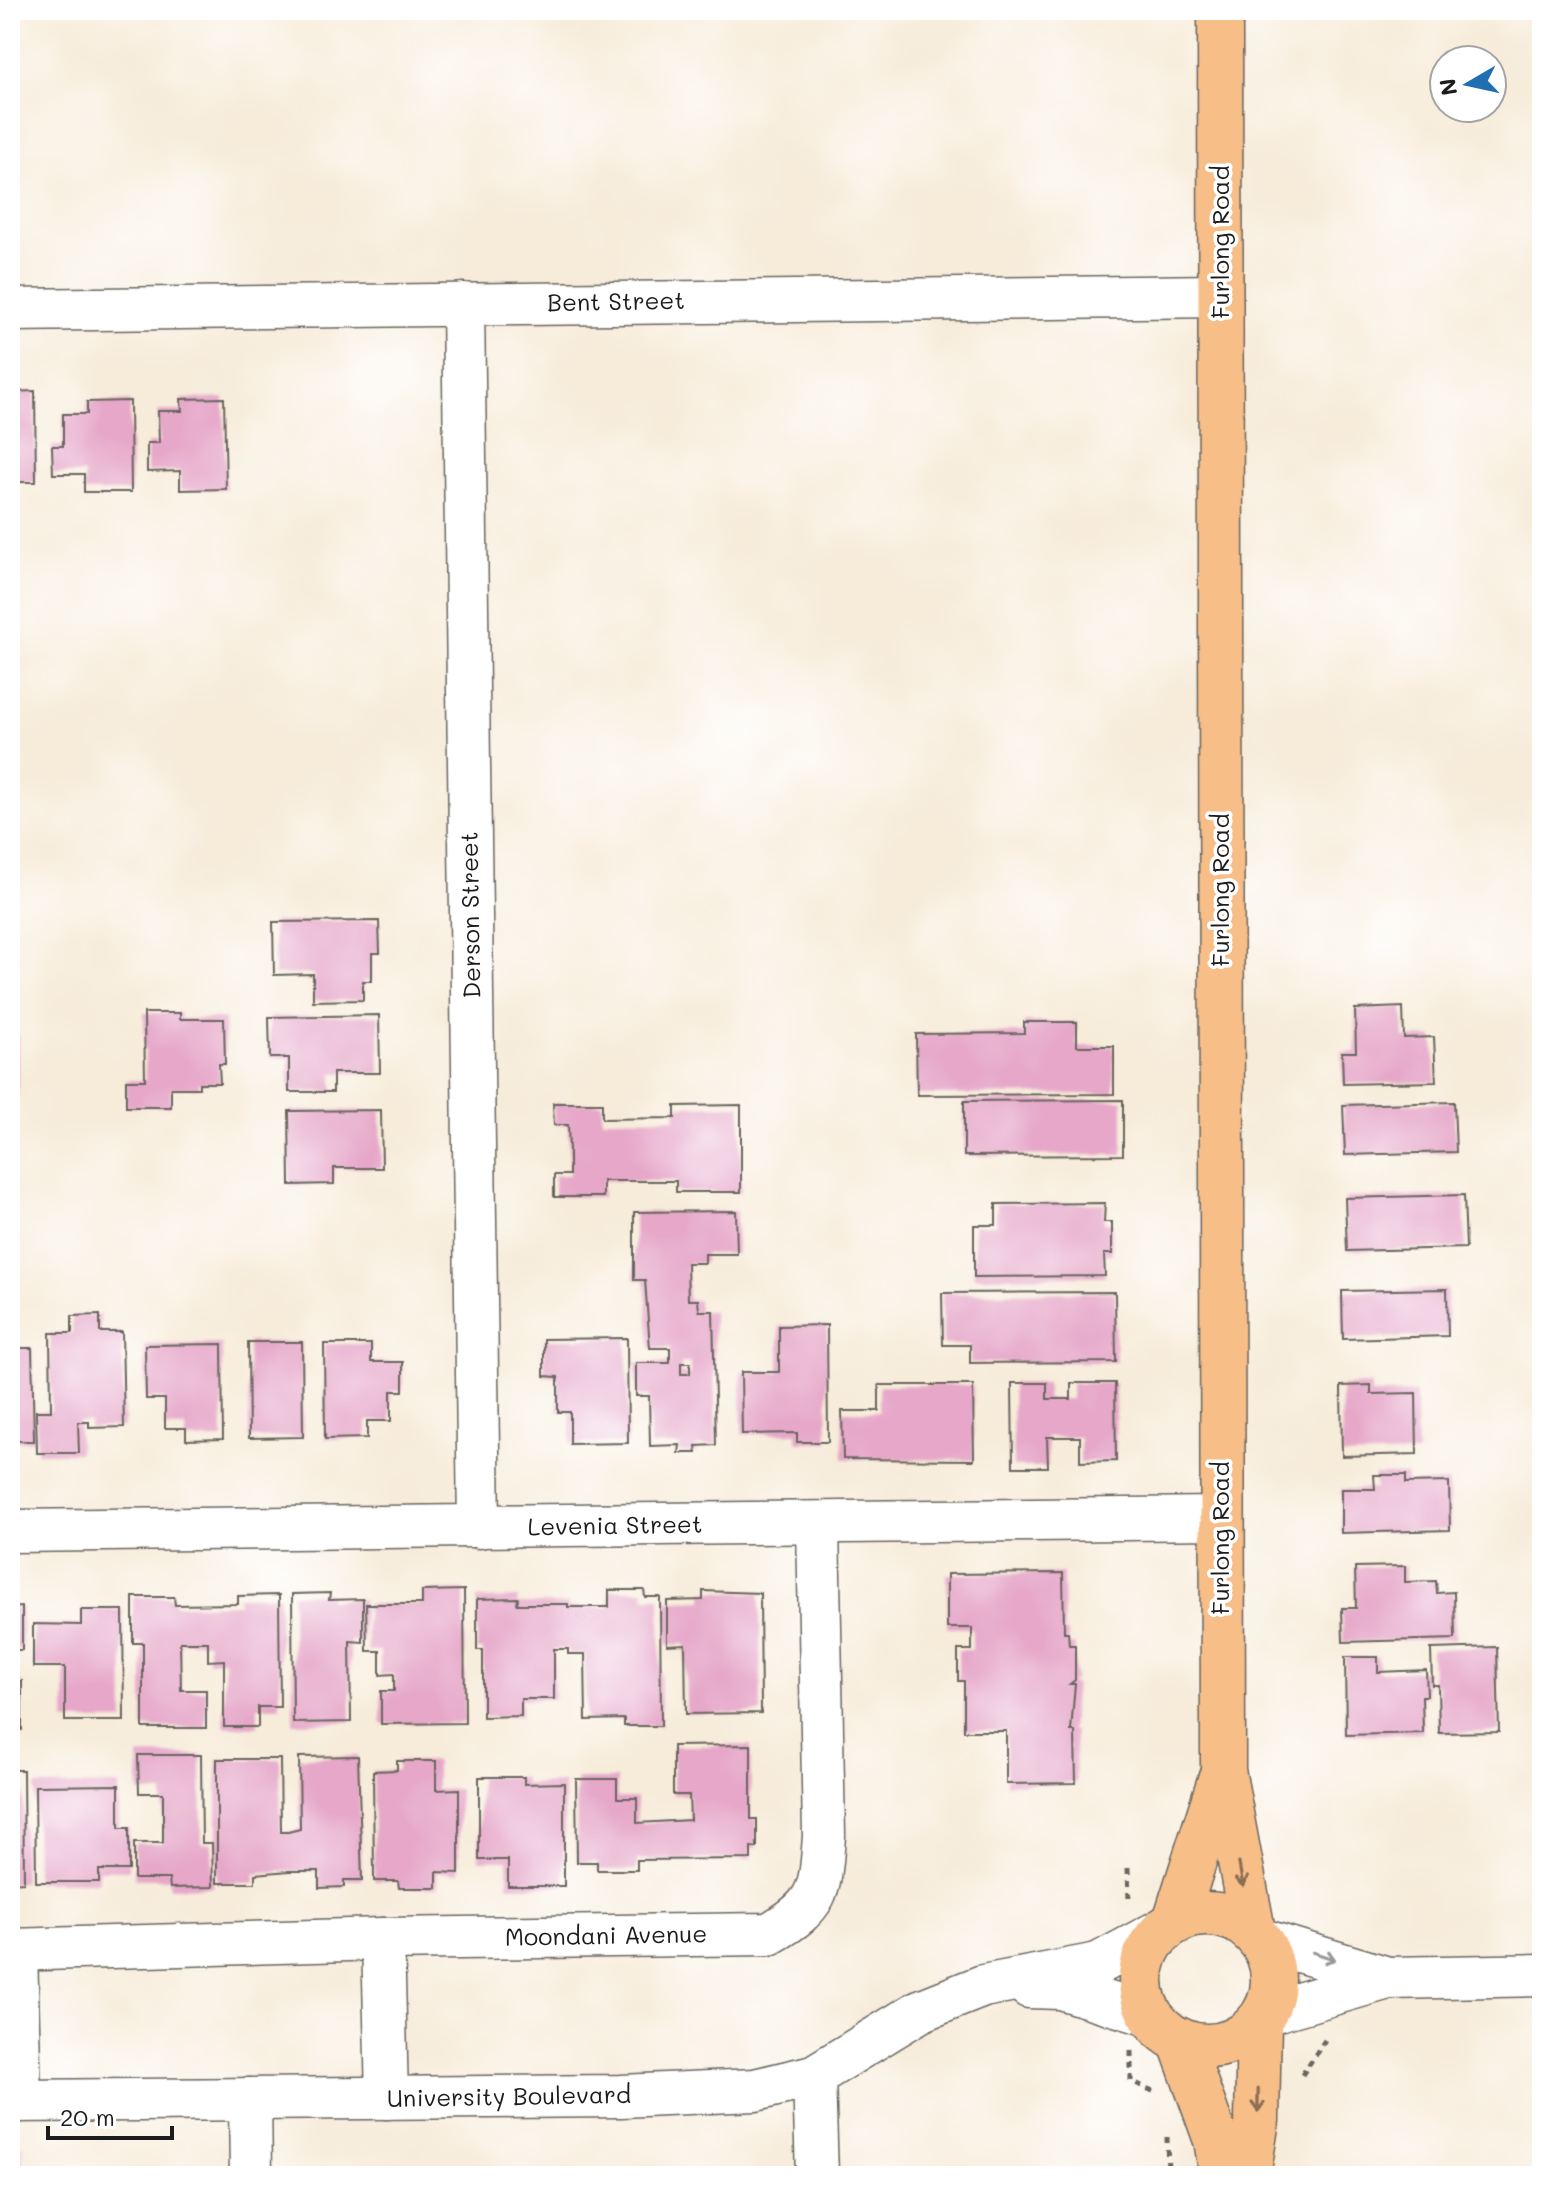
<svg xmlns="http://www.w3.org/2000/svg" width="1552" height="2186" viewBox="0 0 1552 2186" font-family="Mali,sans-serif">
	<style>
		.built { fill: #eed0e7 }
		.building { fill: #e6a7c9; fill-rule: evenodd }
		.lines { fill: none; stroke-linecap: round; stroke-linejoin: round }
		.minor-casing { stroke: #69655e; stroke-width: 45 }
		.major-casing { stroke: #69655e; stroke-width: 47 }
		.path { stroke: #69655e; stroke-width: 5; stroke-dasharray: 6 6; stroke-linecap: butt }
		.minor { stroke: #fff; stroke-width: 42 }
		.major { stroke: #f7be88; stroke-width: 44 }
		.oneway { stroke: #8a6d52 }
		.oneway2 { stroke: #999 }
		.labels { text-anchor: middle; stroke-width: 7; stroke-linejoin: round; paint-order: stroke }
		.street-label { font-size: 24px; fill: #1c1c1c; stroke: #fff }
	</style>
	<rect width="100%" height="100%" fill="#fff"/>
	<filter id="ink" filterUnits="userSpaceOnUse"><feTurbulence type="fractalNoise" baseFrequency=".0125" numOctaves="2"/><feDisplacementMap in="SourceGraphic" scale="16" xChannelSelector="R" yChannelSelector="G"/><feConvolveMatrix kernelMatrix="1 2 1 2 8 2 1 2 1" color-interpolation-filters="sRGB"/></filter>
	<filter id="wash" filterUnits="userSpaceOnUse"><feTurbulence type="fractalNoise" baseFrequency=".006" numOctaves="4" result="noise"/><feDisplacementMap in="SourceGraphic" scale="32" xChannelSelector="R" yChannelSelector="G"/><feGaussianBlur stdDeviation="1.8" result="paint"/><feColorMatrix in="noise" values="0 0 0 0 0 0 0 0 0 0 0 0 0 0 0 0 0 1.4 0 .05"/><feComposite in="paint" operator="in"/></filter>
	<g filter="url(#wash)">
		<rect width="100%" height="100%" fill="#f7ecda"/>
		<rect class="built" x="10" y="2145" width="14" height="31"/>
		<g id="blocks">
			<g class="building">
				<path d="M35 391 36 482H10V392Z"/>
				<path d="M224 398 226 489 180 490V471L147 472V443H159L158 411H182L181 399Z"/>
				<path d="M130 401 131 492H84V474H53L52 446H63V414H87V402Z"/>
				<path d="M379 921 380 953H372V981H363V1000L313 1001V974L274 975 273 922Z"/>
				<path d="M1403 1007 1404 1038 1434 1037 1436 1082 1343 1084 1342 1052H1356L1355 1009Z"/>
				<path d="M144 1013H180V1019H224L225 1064H219L220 1083H199V1088H171V1107H126V1080H145Z"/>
				<path d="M379 1015 380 1073H333V1092H289V1058H270L269 1017Z"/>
				<path d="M1024 1022H1077V1046H1114V1094L917 1095 916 1034 1024 1033Z"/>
				<rect x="10" y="1035" width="8" height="54"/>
				<path d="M1123 1100V1155L964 1156V1101Z"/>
				<path d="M1454 1102 1456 1152 1345 1155 1343 1105Z"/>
				<path d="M553 1103H602V1119L675 1118V1106L741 1105V1192H676V1181H603V1197H554V1175H569V1150L568 1125H554Z"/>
				<path d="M381 1110 382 1168H334V1184L290 1185 289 1111Z"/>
				<path d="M1464 1195 1466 1248 1347 1251 1345 1198Z"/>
				<path d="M1105 1203 1104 1222H1112V1254H1104L1105 1276 974 1277V1225H996V1204Z"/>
				<path d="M736 1211 737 1254H705V1263H687L688 1300H698L699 1311H713L716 1445 696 1446 697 1453H679L680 1445 650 1446 649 1396H636V1363H670V1348H650L645 1280H634V1212ZM681 1363H690V1374H681Z"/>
				<path d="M1447 1289 1448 1336 1343 1339 1342 1291Z"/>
				<path d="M1115 1292 1116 1362 970 1363V1345H943L942 1293Z"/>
				<path d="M100 1315V1332H122L124 1427 89 1428V1422H78L79 1453H37L36 1411H51L50 1333H72V1316Z"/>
				<path d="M827 1325 828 1442H797V1433L742 1434 741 1372H779V1326Z"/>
				<path d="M627 1338 628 1443 570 1444V1412H558V1377L544 1376V1339Z"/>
				<path d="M248 1342H302L303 1437 249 1438Z"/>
				<path d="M222 1344 223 1439 186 1440V1428H165V1399H146L145 1345Z"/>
				<path d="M324 1344H371V1362H403V1391H391V1421H367V1438L325 1439Z"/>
				<path d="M10 1348H32L34 1441H10Z"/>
				<path d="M1012 1383H1047V1399H1071V1383H1115L1116 1461 1080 1462V1437H1047L1048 1467H1013Z"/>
				<path d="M879 1385H973L974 1460 843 1459 842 1411H879Z"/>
				<path d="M1371 1385V1394L1416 1393 1417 1454 1342 1456 1341 1386Z"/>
				<path d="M1374 1475H1406V1483L1449 1482 1450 1530 1341 1533V1489H1375Z"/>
				<path d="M1405 1566V1582L1436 1581 1437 1593 1454 1592 1455 1639 1343 1642 1342 1608H1356L1355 1567Z"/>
				<path d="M1063 1573 1064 1632H1068L1069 1645H1075V1680L1070 1684H1075L1071 1731H1075L1076 1783 1006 1784V1731H964V1681H958V1650H972V1628H947V1574Z"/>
				<path d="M464 1590 465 1723 381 1724V1691H394V1674L380 1675V1651H367L366 1604H422V1591Z"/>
				<path d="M609 1590H644L645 1597H660L661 1726H624V1719L586 1720 585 1654H568V1649H554V1699H521V1716L483 1717V1650H477V1599L518 1598 517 1604H568V1607H609Z"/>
				<path d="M703 1591 760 1593 761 1713 686 1714 685 1644 667 1645V1601L703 1600Z"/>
				<path d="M330 1593 329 1600 363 1599V1642L350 1641 351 1722 293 1723 292 1594Z"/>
				<path d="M279 1595 280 1707H258V1727H224V1660L208 1661V1642H180L181 1690H206V1728H143V1643H133V1597H174L175 1605 238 1604V1596Z"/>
				<path d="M22 1607V1650H14V1681H22V1730H10V1608Z"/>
				<path d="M81 1610H123L124 1721H65V1667H33V1624L81 1625Z"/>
				<path d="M1497 1647 1499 1732 1439 1733 1438 1685H1432L1431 1649Z"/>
				<path d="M1345 1657H1378V1672L1426 1670 1427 1696H1422L1423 1733 1346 1735Z"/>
				<path d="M751 1745V1819H757V1848H751V1859L637 1860V1870H597V1862H577L576 1779H617V1798H637V1823L690 1820 689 1795H673V1746Z"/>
				<path d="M138 1755H201L202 1843H212L213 1887 170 1888 169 1879H134V1843H163V1793H139Z"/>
				<path d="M358 1756 362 1880H344V1887L319 1888V1871H289L255 1874V1883H217V1759H280L281 1832H288L300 1829 299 1757Z"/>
				<path d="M397 1761H436V1790L459 1789V1873L437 1872V1888H399L398 1881H374L373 1771 397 1770Z"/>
				<path d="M10 1770H23L24 1882 10 1883Z"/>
				<path d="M479 1777H524V1784L564 1783V1886H508V1860H479Z"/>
				<path d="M119 1785V1828H129V1870H99V1882H36L35 1786Z"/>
			</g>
		</g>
	</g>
	<g filter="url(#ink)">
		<use href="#blocks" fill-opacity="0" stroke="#69655e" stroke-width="2"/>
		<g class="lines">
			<g class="minor-casing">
				<g id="minor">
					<path d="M463 304 479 1527"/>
					<path d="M10 310 1221 296"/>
					<path d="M10 1531 1220 1518"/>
					<path d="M383 1939 387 2098"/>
					<path d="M1259 1939 1388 1978"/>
					<path d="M10 1950 383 1939 769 1934C820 1905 820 1891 824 1836L818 1524"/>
					<path d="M16 1950 20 2101"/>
					<path d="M1029 1987 1060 1988 1152 2016"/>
					<path d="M1264 2014 1388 1978 1542 1975"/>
					<path d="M814 2076 817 2176"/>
					<path d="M250 2099 251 2176"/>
					<path d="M10 2101 621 2096 755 2090 814 2076 920 2011 983 1986 1098 1964 1167 1927"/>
				</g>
			</g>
			<g class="major-casing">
				<g id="major">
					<path d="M1220 10 1223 1770 1253 1931"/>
					<circle cx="1207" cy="1980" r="66"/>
					<path d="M1175 1921 1220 1780"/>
					<path d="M1180 2040 1216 2140 1222 2176"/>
					<path d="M1248 2176 1257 2120 1259 2022"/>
				</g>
			</g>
			<g class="path">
				<path d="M1128 1868 1129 1901"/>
				<path d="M1131 2051V2081L1153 2091"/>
				<path d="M1302 2075 1325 2040"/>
				<path d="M1167 2137 1168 2176"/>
			</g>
			<use href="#minor" class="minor"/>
			<use href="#major" class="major"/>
		</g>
		<defs><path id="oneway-shaft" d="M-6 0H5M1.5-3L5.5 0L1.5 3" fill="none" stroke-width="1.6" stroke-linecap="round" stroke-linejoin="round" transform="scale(2)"/></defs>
		<g class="oneway">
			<use href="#oneway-shaft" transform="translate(1241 1875) rotate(80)"/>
			<use href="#oneway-shaft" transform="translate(1258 2100) rotate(91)"/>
		</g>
		<use class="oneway2" href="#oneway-shaft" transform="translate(1324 1956) rotate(18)"/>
	</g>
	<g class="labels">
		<g class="street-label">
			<text transform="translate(1221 242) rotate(-90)" y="8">Furlong Road</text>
			<text transform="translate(616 302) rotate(-1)" y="8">Bent Street</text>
			<text transform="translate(1221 890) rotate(-90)" y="8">Furlong Road</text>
			<text transform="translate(471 915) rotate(-91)" y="8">Derson Street</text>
			<text transform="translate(615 1526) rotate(-1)" y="8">Levenia Street</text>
			<text transform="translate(1221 1538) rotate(-90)" y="8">Furlong Road</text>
			<text transform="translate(606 1936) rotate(-1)" y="8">Moondani Avenue</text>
			<text transform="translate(509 2097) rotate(-1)" y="8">University Boulevard</text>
		</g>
	</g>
	<rect width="1552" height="2186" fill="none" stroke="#fff" stroke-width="40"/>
	<g transform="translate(1468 84) rotate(261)"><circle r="38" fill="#ffffff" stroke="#a4a4a4" stroke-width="2"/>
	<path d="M0-6L14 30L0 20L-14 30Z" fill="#1f6fb2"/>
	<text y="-12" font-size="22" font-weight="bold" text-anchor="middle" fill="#1c1c1c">N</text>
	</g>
	<path d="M48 2126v12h124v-12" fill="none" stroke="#1c1c1c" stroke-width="4"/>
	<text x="60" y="2126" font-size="24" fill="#1c1c1c" stroke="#ffffff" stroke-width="6" paint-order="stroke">20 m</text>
</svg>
